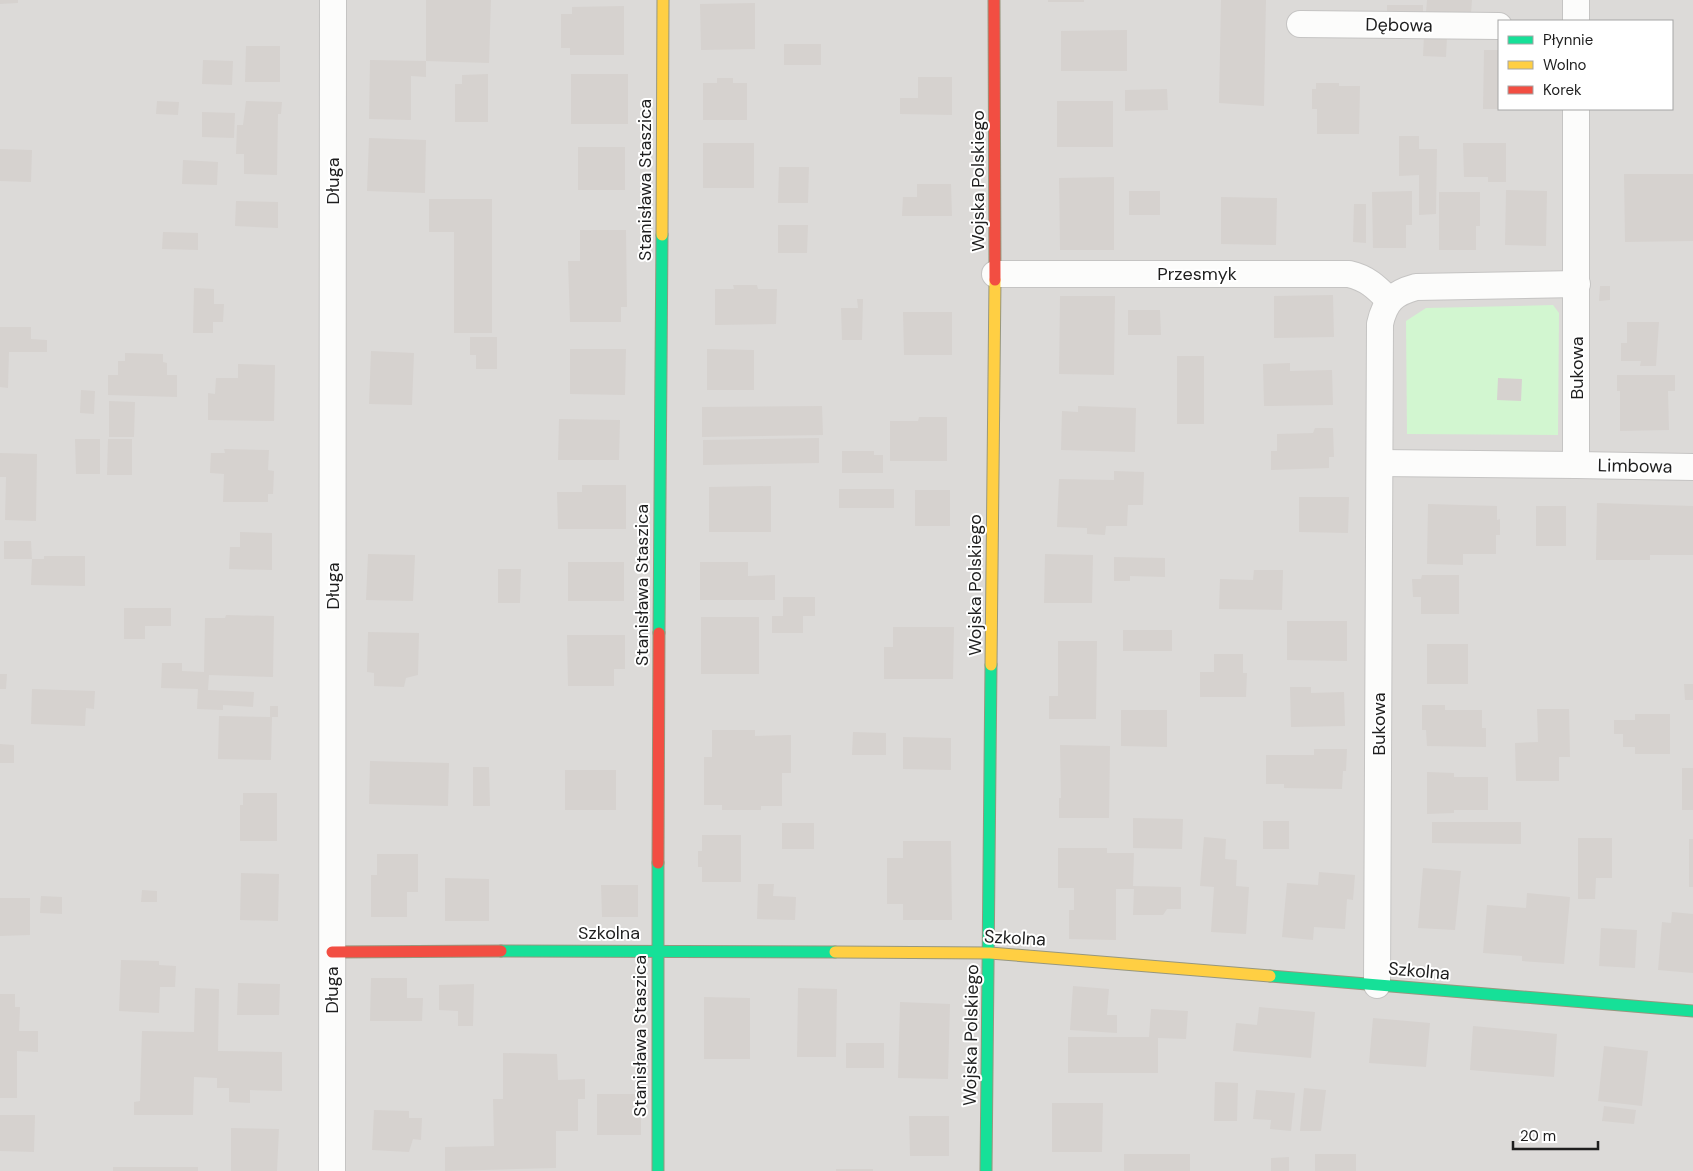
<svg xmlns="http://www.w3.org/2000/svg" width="1693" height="1171" viewBox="0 0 1693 1171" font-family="'DM Sans',sans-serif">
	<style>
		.residential { fill: #dcdad8; fill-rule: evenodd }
		.park { fill: #d2f6d0 }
		.building { fill: #d6d2cf }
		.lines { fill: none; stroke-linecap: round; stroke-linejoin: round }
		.street-casing { stroke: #c5c4c3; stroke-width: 28 }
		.fast-casing { stroke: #97977e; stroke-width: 13 }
		.slow-casing { stroke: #97977e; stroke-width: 13 }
		.jam-casing { stroke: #97977e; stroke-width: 13 }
		.street { stroke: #fcfcfb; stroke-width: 26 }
		.fast { stroke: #16e098; stroke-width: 11 }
		.slow { stroke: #ffcf43; stroke-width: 11 }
		.jam { stroke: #f24e42; stroke-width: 11 }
		.labels { text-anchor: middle; stroke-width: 4; stroke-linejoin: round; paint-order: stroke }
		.street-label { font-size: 18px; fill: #1e1e1e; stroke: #fff }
	</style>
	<rect width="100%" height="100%" fill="#edeae7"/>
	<path class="residential" d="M0 0H1693V1171H0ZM1499 21H1672V109H1499Z"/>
	<path class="park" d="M1553 305 1559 313 1558 435 1407 434 1406 321 1426 308Z"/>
	<g class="building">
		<path d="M0 0H18V3L0 4Z"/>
		<path d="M426 0H491L489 63 426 61Z"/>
		<rect x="1048" y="0" width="36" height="2"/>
		<path d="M1221 0H1266L1264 106 1219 103Z"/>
		<path d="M1427 0H1472L1471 14 1426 13Z"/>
		<path d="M755 3V49L701 50 700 4Z"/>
		<rect x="1387" y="5" width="36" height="10"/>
		<path d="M624 6V55H570V48H561V14H572V7Z"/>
		<path d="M1127 30V71H1061V31Z"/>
		<path d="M1424 35 1447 37 1446 57 1423 56Z"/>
		<rect x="784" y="44" width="37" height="21"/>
		<path d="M246 46H280V82H245Z"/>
		<path d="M1484 50H1499V109H1483Z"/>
		<path d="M203 60 233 61 232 85 202 84Z"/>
		<path d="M370 60 426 61V77L411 76V120L369 119Z"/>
		<path d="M488 74V122H455V84H462V75Z"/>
		<rect x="571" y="74" width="57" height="50"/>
		<path d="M918 77H952V115L900 114V98H918Z"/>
		<path d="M717 78H733V83H747V120H703V83H717Z"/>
		<path d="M1316 83H1339V86H1360L1359 134H1317V109H1312V89H1316Z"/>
		<path d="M1167 89 1168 110 1125 111V90Z"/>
		<path d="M157 101 179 102 178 115 156 114Z"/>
		<path d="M246 101 282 102 281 114H278L277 175 244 174V154H236L237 125H243Z"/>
		<rect x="1057" y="101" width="56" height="46"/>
		<path d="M202 112 235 113 234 138 202 137Z"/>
		<path d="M1399 136H1419V149H1437L1436 214 1419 215V175L1399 176Z"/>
		<path d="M369 138 426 140 425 193 367 191Z"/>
		<rect x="703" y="143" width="51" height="45"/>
		<path d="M1463 143H1506V182H1488V177H1464Z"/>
		<rect x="578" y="147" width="47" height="43"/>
		<path d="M0 149 32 150 31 182 0 181Z"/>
		<path d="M183 160 218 162 217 185 182 184Z"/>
		<path d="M779 167H809L808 203H778Z"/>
		<path d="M1624 174H1693V241L1625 242Z"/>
		<path d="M1114 177V250H1060L1059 178Z"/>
		<path d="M917 184H951L952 216H902L903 197H917Z"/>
		<path d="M1506 190 1547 191 1546 246 1505 245Z"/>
		<rect x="1129" y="191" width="31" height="24"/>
		<path d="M1412 191V225H1406V248H1373L1372 192Z"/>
		<path d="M1439 192H1480V226H1476V250H1439Z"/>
		<path d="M1221 197 1277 198 1276 245 1221 244Z"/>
		<path d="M429 199H492V333H454V232H429Z"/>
		<path d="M236 201 278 202V228L235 226Z"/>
		<path d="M1354 204H1366V243L1353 242Z"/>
		<path d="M778 225H808L807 253H778Z"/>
		<path d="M580 230H626L627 307H621V322H570L568 261H580Z"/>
		<path d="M163 232 198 233V250L162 249Z"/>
		<path d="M733 285H757L758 289H777L776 324 715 325V289H734Z"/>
		<path d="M1600 286H1610V300L1599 301Z"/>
		<path d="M194 288 214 289V304H224L223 322H213V333H193Z"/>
		<path d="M1333 295 1334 337 1274 338V296Z"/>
		<path d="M1060 296H1115L1114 375 1059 374Z"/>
		<path d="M857 299H863L862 340H842L841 308H858Z"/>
		<path d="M1128 310H1160L1161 335H1128Z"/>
		<path d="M903 312H952V355H904Z"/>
		<path d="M1627 322H1659L1656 366H1640L1641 361H1621V343H1627Z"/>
		<path d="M0 327H31V339L47 340V352H9L8 388 0 387Z"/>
		<path d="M470 337H497V369H476V355H470Z"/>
		<path d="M570 349H626L625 395 570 394Z"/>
		<path d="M707 349 754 350V390H707Z"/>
		<path d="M371 351 414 353 412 405 369 404Z"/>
		<path d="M125 353 163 354V362L167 363V375H177V397L108 395V375H118V361H125Z"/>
		<rect x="1177" y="356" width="27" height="68"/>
		<path d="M1290 363V371L1332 370 1333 405 1264 406 1263 364Z"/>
		<path d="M238 364 275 365 274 421 208 420V393L215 394 216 378H238Z"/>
		<path d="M1617 375H1675V391H1668L1669 430 1620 431V391H1617Z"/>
		<path d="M1498 378 1522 379 1521 401 1497 400Z"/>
		<path d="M81 390 95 391 94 414 80 413Z"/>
		<path d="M109 401 135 402 134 437H109Z"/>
		<path d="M822 406 823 435 702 437V407Z"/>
		<path d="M1078 406 1136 408 1135 452 1061 450 1062 411 1078 412Z"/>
		<path d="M919 417H947V461H890V421H918Z"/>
		<path d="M559 419 620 420 619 460H558Z"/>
		<path d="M1315 428H1333L1334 457H1329V468L1271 470V451H1277V434L1313 433Z"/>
		<path d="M819 438V463L703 465V440Z"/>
		<path d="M75 439H100V474H76Z"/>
		<path d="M108 439H132V475H107Z"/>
		<path d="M224 449 269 450 268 470 274 471 273 494H268V502H223L224 474 210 473 211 453H225Z"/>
		<path d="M842 451H874V455H883V473H842Z"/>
		<path d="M0 453 37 454 36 521 5 520 6 477H0Z"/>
		<path d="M1114 471 1144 472 1143 505H1128L1127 526H1106L1105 535 1087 534V528L1057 527 1059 479 1114 480Z"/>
		<path d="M582 485H626V529H558L557 492H582Z"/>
		<path d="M771 486V532H709V487Z"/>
		<rect x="839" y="489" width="55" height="19"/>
		<rect x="915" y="490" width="35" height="36"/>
		<path d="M1299 497H1349L1348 533 1299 532Z"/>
		<path d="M1597 503 1693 506V555H1650V560H1596Z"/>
		<path d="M1428 504 1497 506V520L1500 519V535H1496V554H1463V565L1427 564Z"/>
		<rect x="1536" y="506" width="30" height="40"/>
		<path d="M240 532 272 533V570L229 569 230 547H240Z"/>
		<path d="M4 541H31L32 559H4Z"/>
		<path d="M368 554 415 555 413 601 366 600Z"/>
		<path d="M1045 554 1093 555 1092 603H1044Z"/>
		<path d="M44 556H85V586L31 585 32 559H44Z"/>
		<path d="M1114 557 1165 558V577L1130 576V581H1114Z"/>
		<rect x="568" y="562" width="56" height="39"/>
		<path d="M700 562H748V576L775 575V600H700Z"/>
		<path d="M498 569H521L520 603H498Z"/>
		<path d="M1254 570H1283L1282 610 1219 609 1220 579 1253 580Z"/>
		<path d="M1422 575H1459V614H1421V597H1413L1412 579H1421Z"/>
		<path d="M783 597H815V616H803V633H772V616H783Z"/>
		<path d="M124 608H171V626H145V639H124Z"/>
		<path d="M226 615 274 616 273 677 209 675 208 690 254 692 253 707 223 705V710L197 709 198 689 161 688 162 663H182V671L204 672 205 618H225Z"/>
		<rect x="701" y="617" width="58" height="57"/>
		<path d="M1287 621H1347V661L1287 660Z"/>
		<path d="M893 627H954L953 679H884V647H893Z"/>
		<rect x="1123" y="630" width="49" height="21"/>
		<path d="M368 632 419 633 418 675 406 678 404 687 374 686V673L367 672Z"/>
		<path d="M567 635H625V669H614V686H568Z"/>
		<path d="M1058 641H1097L1096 719H1049V696H1058Z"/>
		<rect x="1427" y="644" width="41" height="40"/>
		<path d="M1214 654H1243V673H1247L1246 697H1200V672H1214Z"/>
		<path d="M0 674H7L6 689H0Z"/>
		<path d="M1684 684H1693V700H1685Z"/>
		<path d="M1290 687H1311V693L1344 692 1345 726 1291 727Z"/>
		<path d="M32 689 95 691 94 709 86 708 85 726 31 724Z"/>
		<path d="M1422 705H1445V710H1482V728H1486V747L1427 746 1426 730H1422Z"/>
		<path d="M270 706H278V717H272L271 760 218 759 219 716 270 717Z"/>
		<path d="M1537 709H1569L1570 757H1559V781H1516L1515 743 1538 742Z"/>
		<path d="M1121 710H1167V747L1121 746Z"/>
		<path d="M1635 714H1670V754H1635V747H1623V734H1614V720H1635Z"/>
		<path d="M712 730H755V736L791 735V773H782V806H761V810H722V805H704V757H712Z"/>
		<path d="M853 732 886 733V755H852Z"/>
		<path d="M903 737 951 738V770L903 769Z"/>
		<path d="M0 744 14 745V763H0Z"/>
		<path d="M1060 745 1110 746 1109 818H1059V798H1061Z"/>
		<path d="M1314 749H1347L1346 771H1343L1342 789 1284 788V784H1266V755H1314Z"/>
		<path d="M370 761 449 763 448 806 369 804Z"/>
		<path d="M473 767H489L490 806H473Z"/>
		<rect x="1682" y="768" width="11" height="42"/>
		<rect x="565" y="770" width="51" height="40"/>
		<path d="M1427 772 1454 773V777H1488V810H1454V813L1427 814Z"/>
		<path d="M243 793H277V841H240V805H243Z"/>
		<path d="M1133 818 1183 819 1182 849 1133 848Z"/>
		<rect x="1263" y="821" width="26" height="28"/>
		<path d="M1432 822H1521V844L1432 843Z"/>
		<rect x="782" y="823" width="32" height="26"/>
		<path d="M702 835H741V882H702V867H698V851H702Z"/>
		<path d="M1204 837 1226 839 1225 859 1237 860 1236 886 1249 887 1246 934 1211 932 1214 887 1200 886Z"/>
		<path d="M1578 838H1612V878H1596L1595 899H1578Z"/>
		<rect x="1689" y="839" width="4" height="48"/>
		<path d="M903 841H951L952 920H903V904H887V858H903Z"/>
		<path d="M1058 848H1107V853H1134L1133 886 1181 887V909H1167L1163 915H1133L1134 889H1116V940L1069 939V910H1074V888H1058Z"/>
		<path d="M377 854H418V892H407V917H371V875H377Z"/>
		<path d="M1423 868 1461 871 1455 930 1418 928Z"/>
		<path d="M1319 872 1355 875 1353 900 1347 899 1345 929 1314 927 1313 940 1282 937 1287 883 1318 885Z"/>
		<path d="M241 873 279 874 278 921 240 920Z"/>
		<path d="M445 878 489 879V921H445Z"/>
		<path d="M758 884H774L773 896 796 897 795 920 757 919Z"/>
		<path d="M601 885H638V917H602Z"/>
		<path d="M142 890 157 891V902H141Z"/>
		<path d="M1527 893 1570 897 1564 964 1522 961V956L1483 953 1487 905 1526 908Z"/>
		<path d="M41 896 62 897V914L40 913Z"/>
		<path d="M0 898H30V935L0 936Z"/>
		<path d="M1672 912 1693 914V973L1658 970 1662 922 1671 923Z"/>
		<path d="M1601 928 1637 930 1635 968 1599 966Z"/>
		<path d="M121 960 159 961V965L176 966 175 987H160L159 1013 119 1011Z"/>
		<path d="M371 978H407V998H423L422 1021H370Z"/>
		<path d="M238 983 280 984 279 1015H237Z"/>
		<path d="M474 984 473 1026H458V1011L439 1010V985Z"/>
		<path d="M1073 986 1109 989 1107 1015H1117V1033L1070 1030Z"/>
		<path d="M195 988 219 989 218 1051 282 1052V1091L250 1090V1103L229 1102V1088H217V1078L194 1077 193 1115H134V1102L140 1101 142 1031 194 1032Z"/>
		<path d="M798 988 837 989 836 1057H797Z"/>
		<path d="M0 994H15V1007H20L19 1031H38V1052L17 1051V1098H0Z"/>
		<path d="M704 997 750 998V1059H704Z"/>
		<path d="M900 1002 950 1004 948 1079 898 1078Z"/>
		<path d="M1259 1007 1315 1012 1311 1058 1233 1051 1236 1023 1257 1025Z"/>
		<path d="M1151 1009 1188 1011 1186 1039 1158 1038V1073H1068V1037H1149Z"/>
		<path d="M1373 1018 1430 1023 1426 1067 1369 1063Z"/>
		<path d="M1473 1026 1557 1034 1554 1077 1470 1070Z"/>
		<rect x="846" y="1043" width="38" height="25"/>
		<path d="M1604 1046 1648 1051 1642 1106 1598 1101Z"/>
		<path d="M503 1053 557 1054 558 1080 585 1079V1099H578V1131H556V1168L445 1171V1147L494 1146 493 1099H503Z"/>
		<path d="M1215 1082 1238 1083 1237 1121H1214Z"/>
		<path d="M1304 1088 1326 1090 1321 1131H1300Z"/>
		<path d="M1256 1090 1295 1093 1291 1131 1270 1129 1271 1120 1253 1119Z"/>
		<rect x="597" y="1094" width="44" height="41"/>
		<path d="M1052 1103H1103L1102 1152H1052Z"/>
		<path d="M1604 1106 1636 1110 1634 1124 1602 1121Z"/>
		<path d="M374 1110 409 1111V1118H422L421 1140 413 1139 409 1152 372 1150Z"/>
		<path d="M0 1115H35L34 1152 0 1151Z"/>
		<path d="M909 1116H949V1156H910Z"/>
		<path d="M231 1128 279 1129 277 1171H231Z"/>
		<rect x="1124" y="1154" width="66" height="17"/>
		<rect x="1315" y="1154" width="41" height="17"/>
		<path d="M1289 1157V1171H1271V1158Z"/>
		<rect x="113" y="1167" width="85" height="4"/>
		<rect x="836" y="1169" width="37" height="2"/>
	</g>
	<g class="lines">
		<g class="street-casing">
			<g id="street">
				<path d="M1576 21V0"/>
				<path d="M1300 24 1499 26"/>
				<path d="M995 274H1349C1367 278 1376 287 1389 300"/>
				<path d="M1380 463 1576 465V109"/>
				<path d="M1576 465 1693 467"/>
				<path d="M1377 985 1380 324C1385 301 1394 293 1416 287L1577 284"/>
				<path d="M332 1171 333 0"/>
			</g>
		</g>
		<g class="fast-casing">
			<g id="fast">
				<path d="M659 633 662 235"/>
				<path d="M658 863V1171"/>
				<path d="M501 951 835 952"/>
				<path d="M1270 976 1693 1011"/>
				<path d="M986 1171 991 665"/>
			</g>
		</g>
		<g class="slow-casing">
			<g id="slow">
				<path d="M662 235 663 0"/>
				<path d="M991 665 995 280"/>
				<path d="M835 952 990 953 1270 976"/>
			</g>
		</g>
		<g class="jam-casing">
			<g id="jam">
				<path d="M994 0 995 280"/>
				<path d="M658 863 659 633"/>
				<path d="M332 952 501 951"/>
			</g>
		</g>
		<use href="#street" class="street"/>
		<use href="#fast" class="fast"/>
		<use href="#slow" class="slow"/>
		<use href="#jam" class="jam"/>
	</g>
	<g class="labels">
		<g class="street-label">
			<text transform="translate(1399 25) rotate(1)" y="6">Dębowa</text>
			<text transform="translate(645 180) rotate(-90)" y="6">Stanisława Staszica</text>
			<text transform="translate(333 181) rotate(-90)" y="6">Długa</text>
			<text transform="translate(978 181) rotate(-90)" y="6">Wojska Polskiego</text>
			<text x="1197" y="280">Przesmyk</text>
			<text transform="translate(1577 368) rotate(-90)" y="6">Bukowa</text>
			<text transform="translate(1635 466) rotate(1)" y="6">Limbowa</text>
			<text transform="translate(642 585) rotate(-90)" y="6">Stanisława Staszica</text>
			<text transform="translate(975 585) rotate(-90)" y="6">Wojska Polskiego</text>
			<text transform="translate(333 586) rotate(-90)" y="6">Długa</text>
			<text transform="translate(1379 724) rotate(-90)" y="6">Bukowa</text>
			<text x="609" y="939">Szkolna</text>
			<text transform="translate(1015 938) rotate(3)" y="6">Szkolna</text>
			<text transform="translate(1419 971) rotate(5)" y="6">Szkolna</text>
			<text transform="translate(332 990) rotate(-90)" y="6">Długa</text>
			<text transform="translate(971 1035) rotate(-89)" y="6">Wojska Polskiego</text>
			<text transform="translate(640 1036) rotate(-90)" y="6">Stanisława Staszica</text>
		</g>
	</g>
	<rect x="1498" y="20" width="175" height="90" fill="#ffffff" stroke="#a5a5a5"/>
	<rect x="1508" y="36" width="25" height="8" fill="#16e098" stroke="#a5a5a5"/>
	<text x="1543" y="45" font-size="15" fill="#1e1e1e">Płynnie</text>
	<rect x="1508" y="61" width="25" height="8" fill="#ffcf43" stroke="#a5a5a5"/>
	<text x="1543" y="70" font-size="15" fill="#1e1e1e">Wolno</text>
	<rect x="1508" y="86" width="25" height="8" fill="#f24e42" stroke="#a5a5a5"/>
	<text x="1543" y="95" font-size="15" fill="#1e1e1e">Korek</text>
	<path d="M1513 1141v8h85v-8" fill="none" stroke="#1e1e1e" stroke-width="2.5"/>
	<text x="1520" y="1141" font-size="15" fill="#1e1e1e" stroke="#ffffff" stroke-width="4" paint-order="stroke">20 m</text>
</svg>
